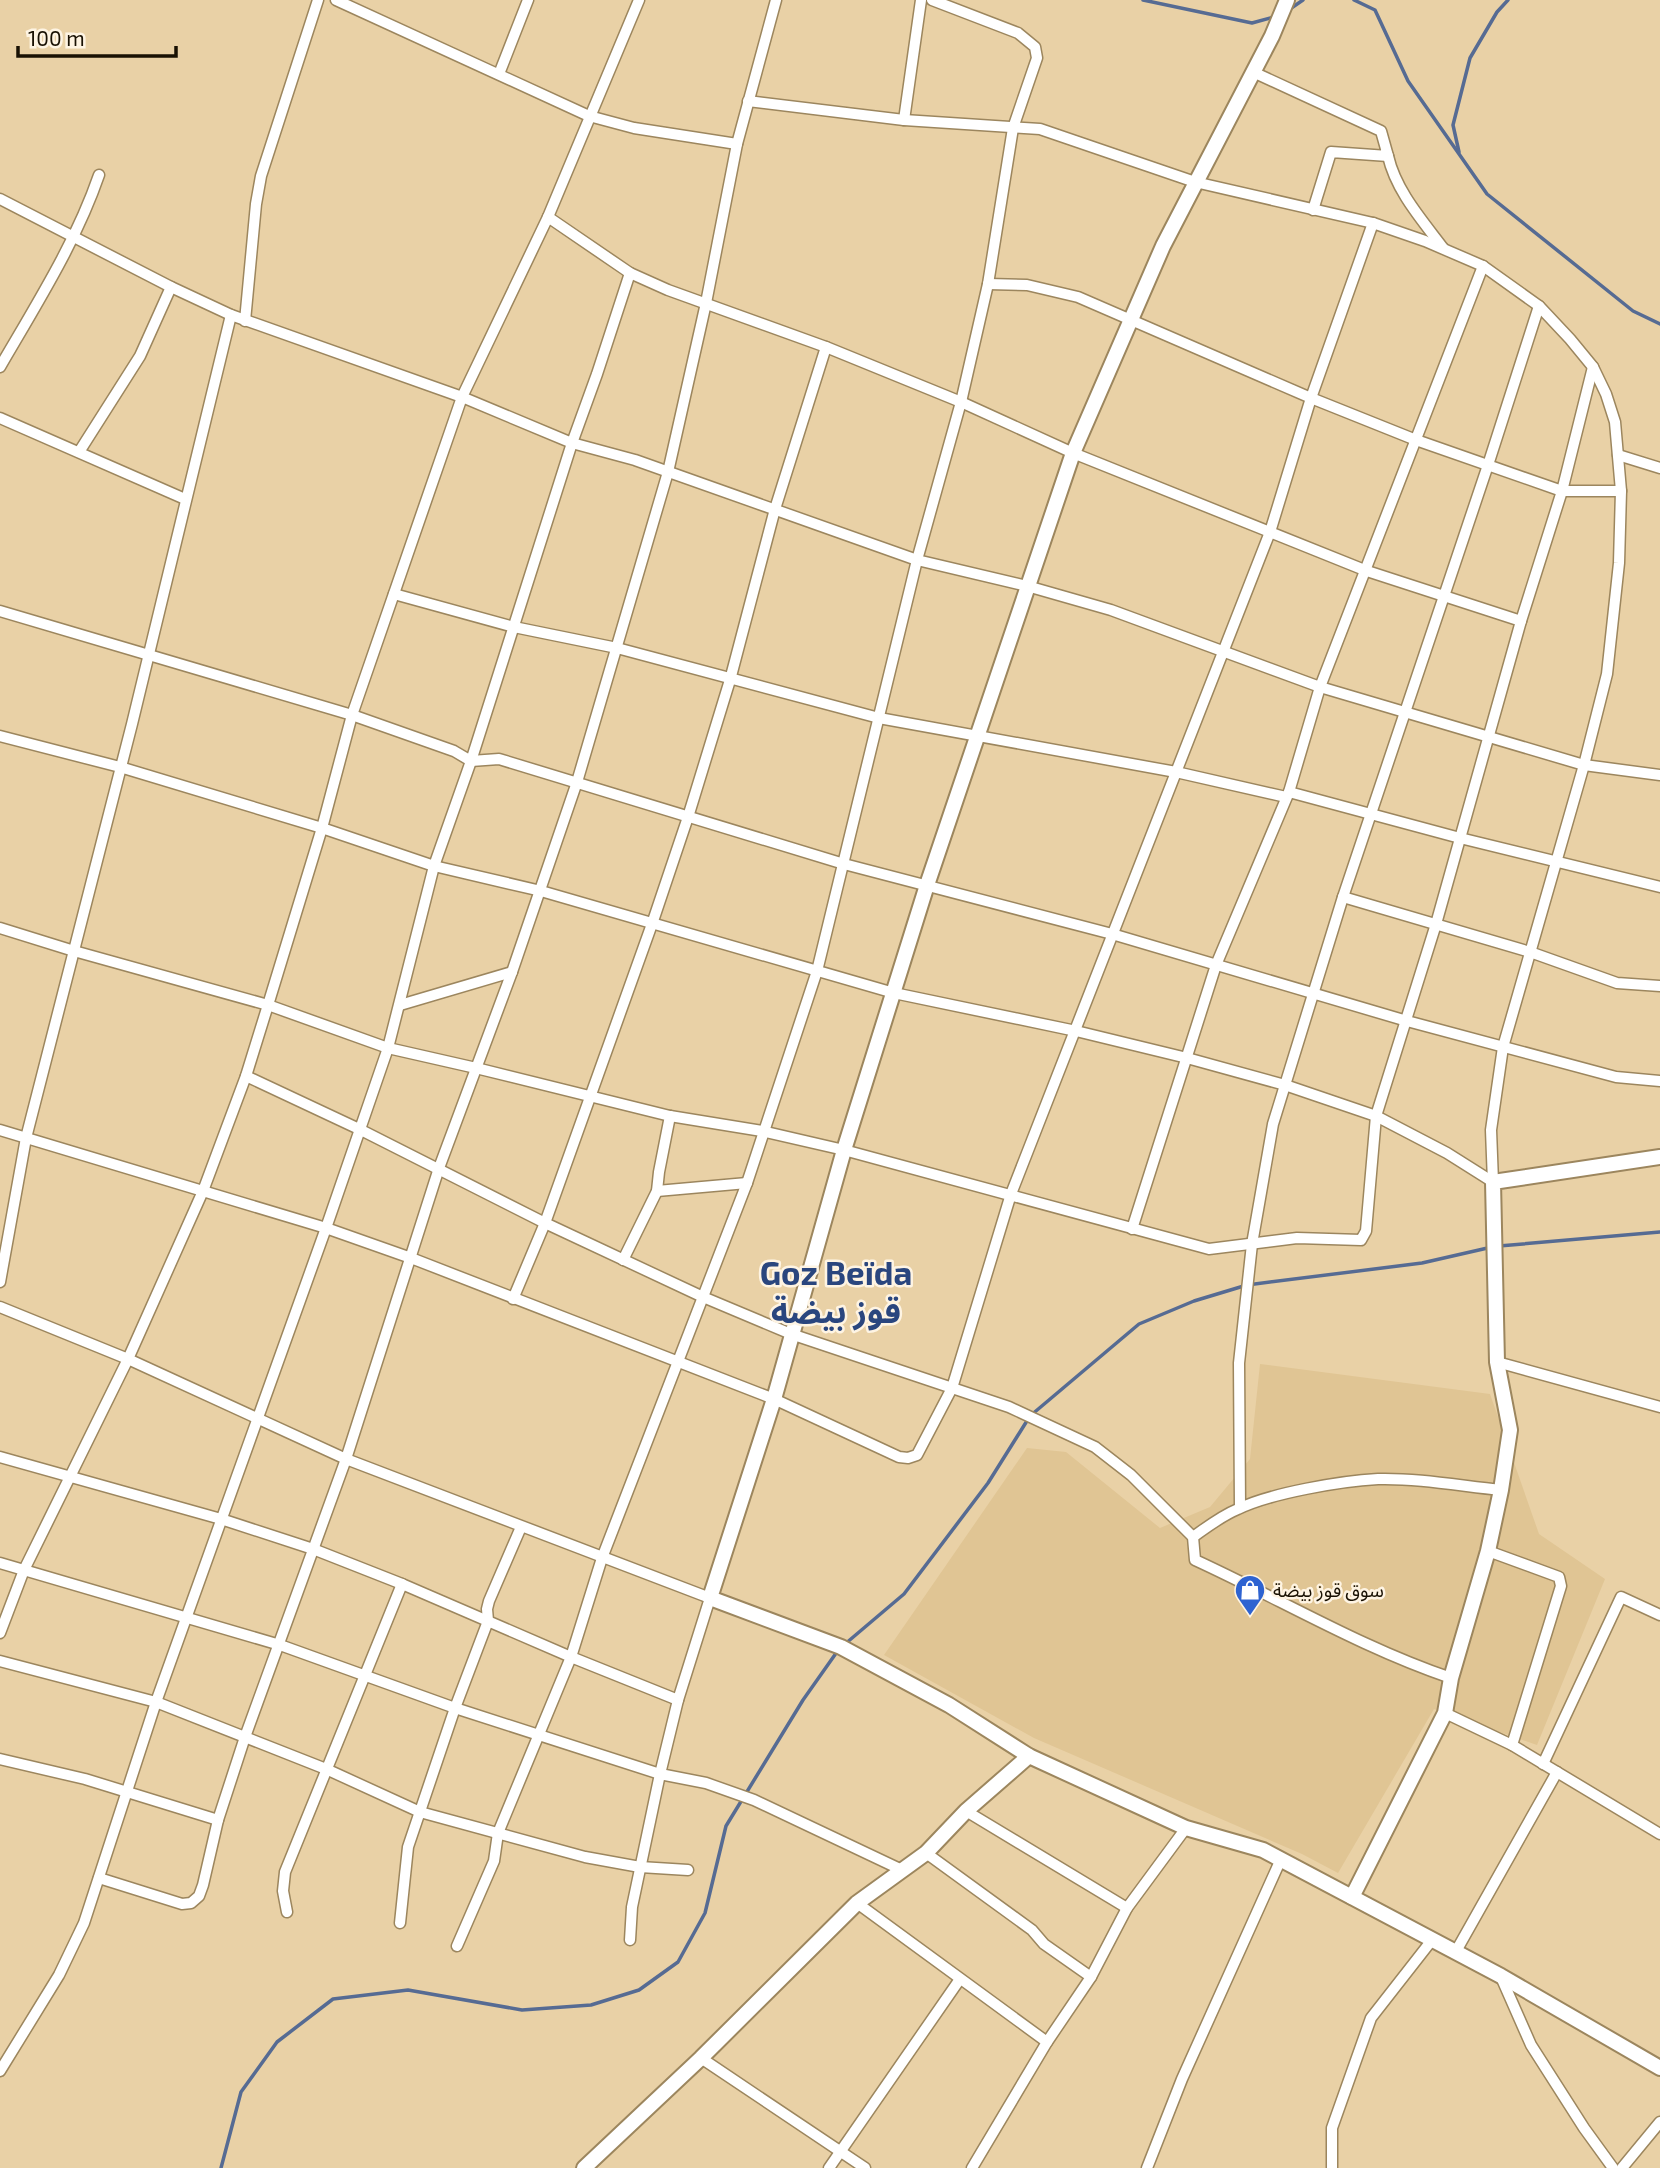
<svg xmlns="http://www.w3.org/2000/svg" width="1660" height="2168" viewBox="0 0 1660 2168" font-family="'Exo 2','Noto Sans Arabic',sans-serif">
	<style>
		.built { fill: #e0c594 }
		.lines { fill: none; stroke-linecap: round; stroke-linejoin: round }
		.stream { stroke: #566b93; stroke-width: 3.5 }
		.street-casing { stroke: #9c865e; stroke-width: 13 }
		.secondary-casing { stroke: #9c865e; stroke-width: 18 }
		.street { stroke: #fff; stroke-width: 10 }
		.secondary { stroke: #fff; stroke-width: 14 }
		.labels { text-anchor: middle; stroke-width: 5; stroke-linejoin: round; paint-order: stroke }
		.poi-label { font-size: 19px; fill: #191103; stroke: #fef4e3; text-anchor: start }
		.town-label { font-size: 33px; font-weight: bold; fill: #2a467e; stroke: #fef4e3 }
	</style>
	<rect width="100%" height="100%" fill="#e9d1a6"/>
	<path class="built" d="M1260 1364 1490 1394 1539 1534 1605 1579 1537 1745 1434 1709 1338 1873 1302 1854 1034 1738 884 1655 1027 1448 1066 1452 1160 1528 1210 1507 1250 1459Z"/>
	<g class="lines">
		<g class="stream">
			<path d="M1143 0 1252 23 1274 17"/>
			<path d="M1354 0 1375 10 1408 81 1487 194 1633 311 1660 324"/>
			<path d="M1287 11 1303 0"/>
			<path d="M1459 152 1453 125 1470 58 1497 12 1508 0"/>
			<path d="M1499 1246 1660 1232"/>
			<path d="M845 1644 904 1594 988 1483 1030 1416 1139 1324 1194 1301 1247 1285 1422 1263 1492 1247"/>
			<path d="M221 2168 241 2092 277 2042 333 1999 408 1990 522 2010 591 2005 639 1990 678 1962 705 1913 726 1826 803 1700 839 1649"/>
		</g>
		<g class="street-casing">
			<g id="street">
				<path d="M336 0 589 116 634 128 737 144"/>
				<path d="M1253 72 1381 131 1388 156 1331 152 1313 210"/>
				<path d="M499 74 528 0"/>
				<path d="M748 101 904 120 1040 129 1195 182 1373 223 1425 241 1483 266 1539 306 1570 339 1593 367 1606 394 1615 422 1621 491 1619 563 1607 674 1584 765 1503 1047 1491 1130 1493 1182"/>
				<path d="M904 120 921 0"/>
				<path d="M1388 156C1396 191 1422 220 1443 248"/>
				<path d="M0 199 171 287 231 315 462 397 572 443 635 460 917 560 1027 586 1111 610 1320 687 1584 765 1660 775"/>
				<path d="M548 217 630 273 668 290 826 347 961 402 1073 453 1367 571 1521 621"/>
				<path d="M988 284 1027 285 1078 297 1311 398 1416 440 1562 491H1621"/>
				<path d="M245 321 256 204 261 176 318 0"/>
				<path d="M0 367C36 305 76 242 99 175"/>
				<path d="M0 418 185 499"/>
				<path d="M79 452 140 356 171 287"/>
				<path d="M1618 455 1660 468"/>
				<path d="M394 594 514 627 617 648 879 718 1176 772 1286 797"/>
				<path d="M0 611 352 715 454 751 471 761 499 759 844 864 1112 934 1407 1021 1616 1077 1660 1081"/>
				<path d="M0 736 120 767 322 828 434 866 541 891 894 993 1076 1031 1187 1058 1285 1085 1376 1116 1447 1153 1493 1182"/>
				<path d="M1289 792 1460 838 1660 887"/>
				<path d="M1343 897 1530 952 1617 983 1660 986"/>
				<path d="M0 928 74 951 268 1005 388 1048 476 1068 670 1116 762 1131 844 1150 1209 1249 1297 1238 1361 1240 1366 1231 1376 1116 1436 924 1521 621 1562 491 1593 367"/>
				<path d="M400 1005 512 972"/>
				<path d="M246 1076 359 1129 545 1223 703 1297 791 1334 1009 1407 1095 1447 1131 1475 1193 1537 1195 1560C1280 1599 1362 1648 1451 1678"/>
				<path d="M0 1130 326 1228 411 1258 774 1399 899 1457 908 1458 917 1455 952 1388 1011 1194 1270 532 1311 398 1373 223"/>
				<path d="M657 1191 747 1183"/>
				<path d="M1132 1229 1216 965 1289 792 1320 687 1483 266"/>
				<path d="M623 1260 657 1191 659 1172 670 1116"/>
				<path d="M0 1282 26 1138 132 724 231 315"/>
				<path d="M513 1299 545 1223 652 924 688 817 730 680 775 509 826 347"/>
				<path d="M0 1307 128 1359 346 1459 710 1598 678 1700 660 1774 632 1907 630 1940"/>
				<path d="M1497 1362 1660 1407"/>
				<path d="M0 1457 221 1519 313 1549 402 1584 571 1657 678 1700"/>
				<path d="M1240 1507 1239 1363 1252 1244 1273 1124 1343 897 1488 465 1539 306"/>
				<path d="M1193 1537C1207 1527 1221 1516 1238 1509 1271 1493 1341 1481 1378 1479 1419 1478 1461 1486 1501 1490"/>
				<path d="M1488 1551 1559 1577 1561 1586 1512 1745"/>
				<path d="M0 1563 280 1645 455 1708 660 1774 706 1783 754 1800 902 1870"/>
				<path d="M0 1633 24 1570 128 1359 203 1191 246 1076 268 1005 322 828 352 715 462 397 548 217 639 0"/>
				<path d="M0 1661 156 1702 326 1769 420 1812 585 1857 640 1867 688 1870"/>
				<path d="M1445 1713 1512 1745 1660 1834"/>
				<path d="M0 1759 85 1779 218 1820"/>
				<path d="M1543 1764 1621 1597 1660 1615"/>
				<path d="M966 1811 1127 1908"/>
				<path d="M926 1853 1032 1930 1044 1944 1091 1977"/>
				<path d="M99 1878 182 1904 191 1903 199 1896 203 1885 218 1820 245 1737 346 1459 439 1168 512 972 577 782 668 472 706 303 737 144 776 0"/>
				<path d="M857 1903 1047 2042"/>
				<path d="M287 1912 283 1891 285 1872 402 1584"/>
				<path d="M400 1923 408 1847 455 1708 488 1621 487 1609 489 1601 521 1527"/>
				<path d="M457 1946 494 1861 498 1833 571 1657 602 1558 747 1183 817 971 917 560 961 402 988 284 1013 128 1037 58 1035 47 1018 33 932 0"/>
				<path d="M1455 1953 1557 1772"/>
				<path d="M1501 1977 1531 2045 1584 2128 1613 2168"/>
				<path d="M701 2058 865 2168"/>
				<path d="M0 2071 59 1975 84 1923 156 1702 326 1228 388 1048 434 866 471 761 572 443 597 374 630 273"/>
				<path d="M829 2168 960 1979"/>
				<path d="M972 2168 1047 2042 1091 1977 1127 1908 1186 1828"/>
				<path d="M1147 2168 1182 2079 1281 1859"/>
				<path d="M1332 2168V2128L1371 2018 1432 1940"/>
				<path d="M1622 2168 1660 2122"/>
			</g>
		</g>
		<g class="secondary-casing">
			<g id="secondary">
				<path d="M1287 0 1272 36 1163 246 1073 453 927 885 844 1150 774 1399 710 1598 841 1647 949 1705 1029 1756 1186 1828 1263 1850 1501 1976 1660 2068"/>
				<path d="M1352 1897 1445 1713 1451 1678 1488 1551 1501 1490 1510 1430 1497 1362 1493 1182 1660 1157"/>
				<path d="M584 2168 701 2058 857 1903 926 1853 966 1811 1029 1756"/>
			</g>
		</g>
		<use href="#street" class="street"/>
		<use href="#secondary" class="secondary"/>
	</g>
	<defs>
		<g id="shop-pin" transform="scale(1.575)"><path d="M0 17L-7.5 6A9.5 9.5 0 1 1 7.5 6Z" fill="#2e63d1" stroke="#fef4e3"/><path d="M-5-2.5h2.3a2.7 3.5 0 0 1 5.4 0H5L5.5 6h-11ZM-1.5-2.5h3a1.5 2.3 0 0 0-3 0Z" fill="#fff"/></g>
	</defs>
	<g fill-rule="evenodd">
		<use href="#shop-pin" x="1250" y="1590"/>
	</g>
	<g class="labels">
		<g class="poi-label">
			<text x="1273" y="1597">سوق قوز بيضة</text>
		</g>
		<g class="town-label">
			<text x="836" y="1285">Goz Beïda<tspan x="836" dy="38">قوز بيضة</tspan></text>
		</g>
	</g>
	<path d="M18 46v10h158v-10" fill="none" stroke="#191103" stroke-width="3.5"/>
	<text x="28" y="46" font-size="21" fill="#191103" stroke="#fef4e3" stroke-width="5" paint-order="stroke">100 m</text>
</svg>
